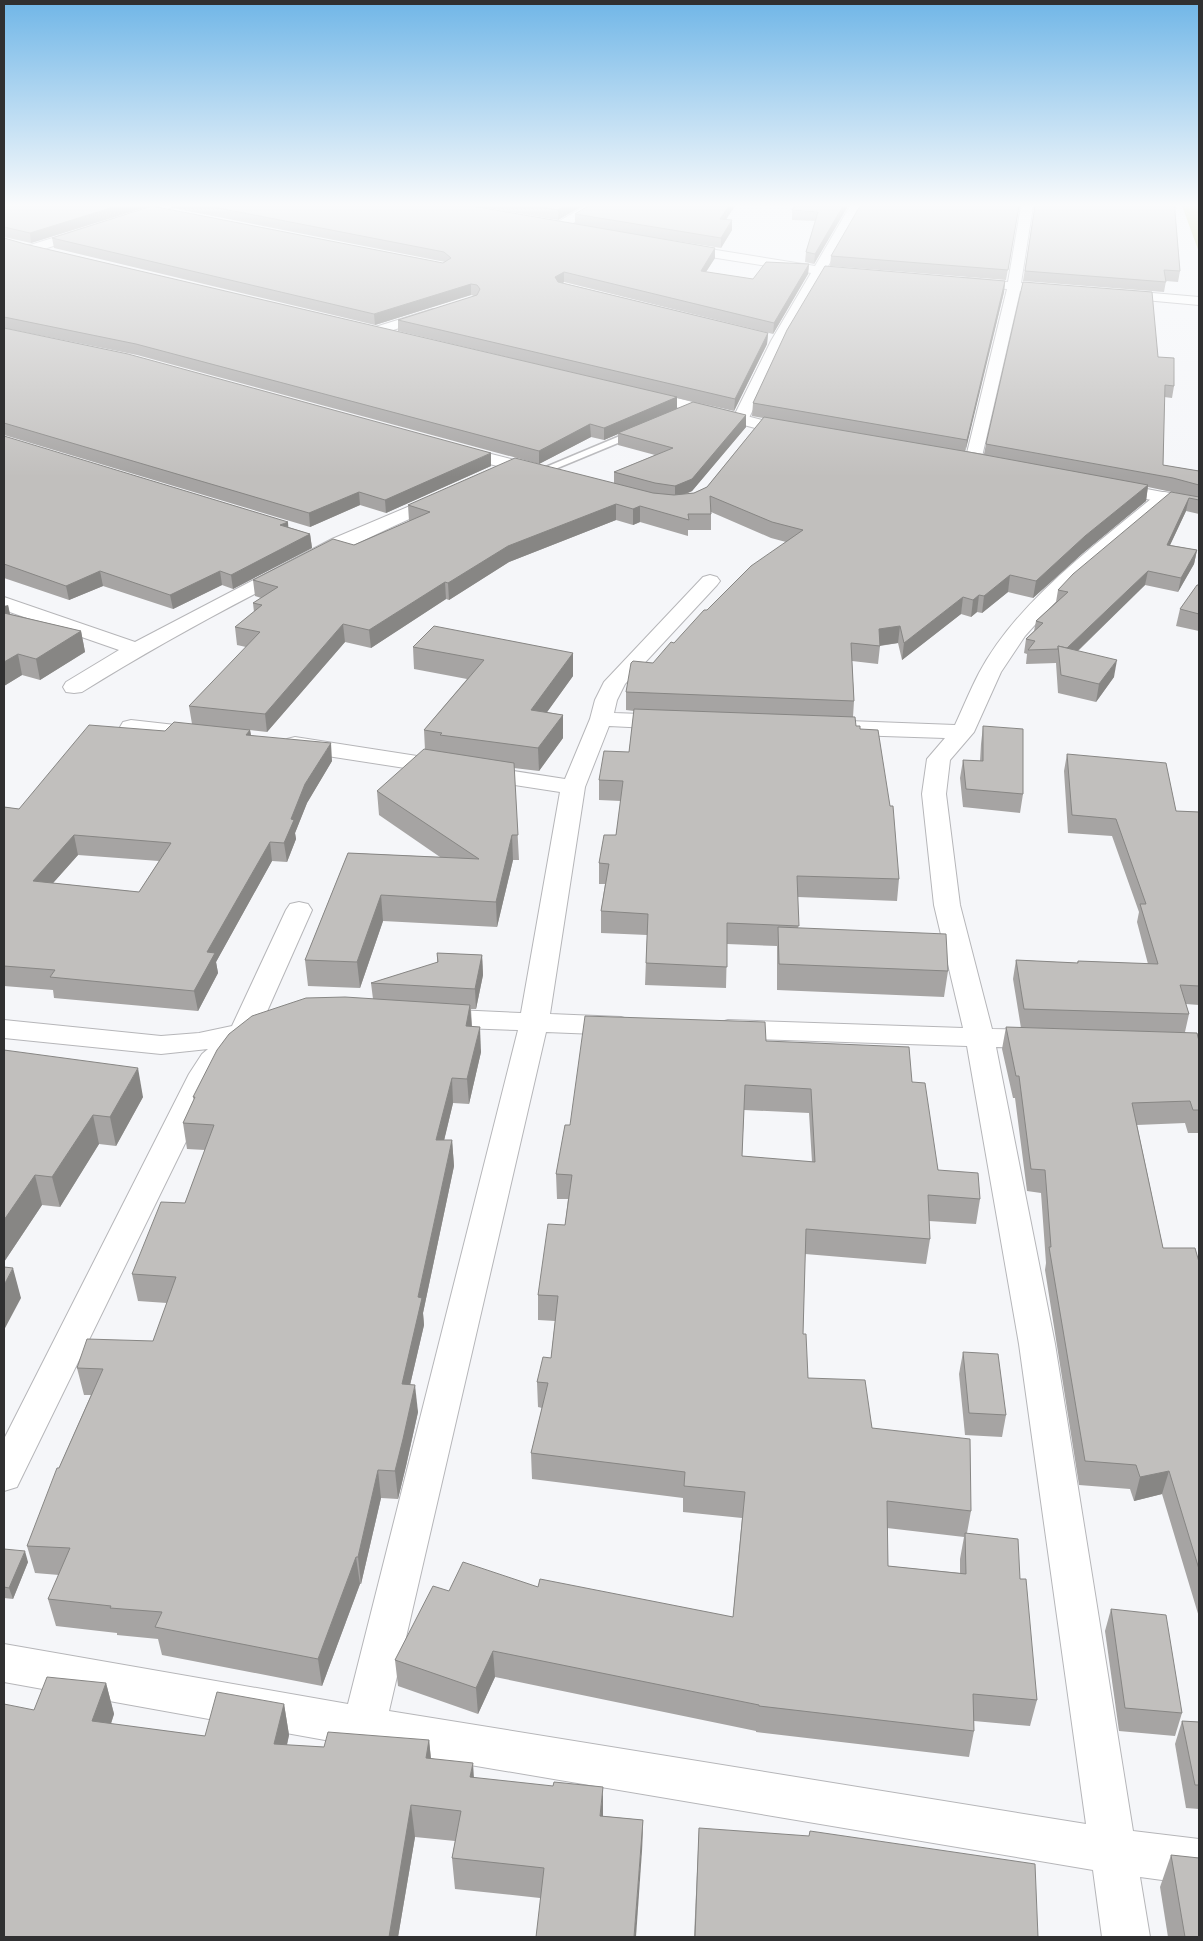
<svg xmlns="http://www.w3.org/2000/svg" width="1203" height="1941" viewBox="0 0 1203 1941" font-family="'Noto Serif',serif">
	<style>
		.green { fill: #cdd08b }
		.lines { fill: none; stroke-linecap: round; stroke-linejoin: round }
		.lane-casing { stroke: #b6b6b9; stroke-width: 3 }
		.street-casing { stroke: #b6b6b9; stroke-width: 2 }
		.secondary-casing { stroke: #b6b6b9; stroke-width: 2 }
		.lane { fill: #fff; fill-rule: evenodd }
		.street { fill: #fff; fill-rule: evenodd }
		.secondary { fill: #fff; fill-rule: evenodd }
		.wall { fill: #a6a4a3; fill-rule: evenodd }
		.shaded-wall { fill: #878684 }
		.building { fill: #c1bfbd; stroke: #878684; fill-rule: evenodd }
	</style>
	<rect width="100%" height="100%" fill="#f5f6f9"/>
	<path class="green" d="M1182 206H1199V252Z"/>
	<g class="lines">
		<g class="lane-casing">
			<path id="lane" d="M639 428 642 429V433L543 474 539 475 534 472Z"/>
		</g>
		<g class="street-casing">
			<g id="street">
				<path d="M155 206H172L170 208 35 252H27L25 249 27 246Z"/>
				<path d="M585 206H599L564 229H556L554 226 556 223Z"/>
				<path d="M850 206H862L827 268 859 270 865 274 859 278 823 275 785 341 749 418 747 421H735L733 418 771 341 811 273 679 252 673 248 679 244 815 266Z"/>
				<path d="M1021 206H1033L1021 283 1059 286 1066 290 1059 294 1020 291 981 461 979 465H967L965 461 1007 289 967 286 960 282 967 278 1008 282Z"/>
				<path d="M1117 290 1199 297V305L1112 297 1110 294 1112 291Z"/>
				<path d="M433 309 440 313 438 316 377 335 372 334 370 331 372 328Z"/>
				<path d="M456 445 546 468 549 472 546 476 540 477 450 454 448 450 450 446Z"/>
				<path d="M443 492 449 493 452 497 449 501C323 557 199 619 82 692L74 693 66 692 63 687 66 682 119 650 4 610V597L135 642 332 539Z"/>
				<path d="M1164 492 1170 493 1173 497 1170 501 1069 587 1025 636 1001 672 974 732 950 760 946 794 960 905 992 1029 1040 1030 1050 1033 1054 1039 1050 1045 1040 1048 996 1047 1055 1344 1133 1831 1199 1839V1885L1140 1877 1150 1937H1102L1093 1870 364 1747 4 1682V1644L348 1704 518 1030 434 1027 424 1024 420 1018 424 1012 434 1009 521 1013 560 792 295 751 287 749 284 744 287 739 295 737 565 779 590 719 595 700 604 682 703 577 710 575 717 577 720 581 717 585 625 684 617 700 614 713 669 715 677 717 680 722 677 727 669 729 609 726 585 787 550 1014 621 1017 631 1020 635 1026 631 1032 621 1035 546 1032 389 1711 1086 1824 1019 1344 967 1046 728 1038 718 1035 714 1029 718 1023 728 1020 963 1028 934 905 922 794 927 759 945 738 822 734 814 732 811 727 814 722 822 720 955 725C963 708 970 690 979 673 1018 600 1095 546 1158 493Z"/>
				<path d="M131 720 202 728 210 730 213 735 210 740 202 742 123 732 120 727 123 722Z"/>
				<path d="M299 902 308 904 312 910 265 1016 272 1018 276 1024C270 1033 261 1033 253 1039 241 1047 226 1062 219 1074L17 1487 4 1491V1439L189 1074 202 1054 208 1049 161 1054 4 1038V1020L161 1036 199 1033 232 1026 286 910 290 904Z"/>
			</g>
		</g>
		<g class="secondary-casing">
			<g id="secondary">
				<path d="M642 389 762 420 800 427 802 430 800 433 794 435 759 429 637 397 634 394 637 391Z"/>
				<path d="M1110 482 1199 499V509L1104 491 1101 487 1104 483Z"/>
			</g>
		</g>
		<use href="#lane" class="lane"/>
		<use href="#street" class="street"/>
		<use href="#secondary" class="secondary"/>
	</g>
	<g class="wall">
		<path d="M4 206H150L31 243 4 237Z"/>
		<path d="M172 206H472L575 224V214L588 206H735L726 220 732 230 721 248 657 238 715 248V258L706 272 753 279 809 264 808 274 773 334 564 282 563 283 768 333 767 344 734 411 677 398V408L746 427 692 491 686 494 694 493 707 487 763 418 752 416 753 403 1005 281 1004 292 965 451 984 454 986 444 1158 357 1174 386 1172 398 1164 397 1163 465 1199 471V514L1186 511 1170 545 1197 550 1194 564 1178 592 1145 585 1078 651 1114 677 1096 702 1058 693 1056 663 1026 664 1027 654 1024 653 1026 639 1034 631 1036 621 1056 602 1058 590 1181 494 1148 487 1146 501 1083 553 1033 598 1008 592 982 613 977 612 971 617 961 614 902 660 898 643 880 646 878 664 852 661 854 701 853 717 856 726 860 729 899 879 897 901 798 897V928L948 971 944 997 777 990V946L727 944 726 988 645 985 647 935 601 933V911L605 884H599V863L616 835 621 801 599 800V780L629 752 634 711 626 710V692L674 643 707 610 786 542 771 538 711 512V530H688V536L640 522 633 525 616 520 509 562 449 600 446 599 371 648 345 642 267 732 250 730 251 735 332 761 307 803 295 833 296 839 287 862 272 861 216 962 218 973 198 1011 54 998 53 990 4 986V807L19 809 165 731 192 724 189 706 246 647 237 645 235 627 254 612 253 603 261 598 255 596 253 580 354 545 409 521 408 505 614 483V472L655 455 618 445V434L604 440 591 437 539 464 137 355 4 328V238L25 244 619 384 398 331V320L474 296 471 295 375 325 54 248 52 238 443 263 445 262 172 208ZM78 855 159 861 139 892 53 883Z"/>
		<path d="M475 206H582L558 220Z"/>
		<path d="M795 206H848L814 264 805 262 806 252 815 221 792 220V210Z"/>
		<path d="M1019 206 1006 280 830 266 831 256Z"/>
		<path d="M1035 206 1175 212 1180 271 1178 282 1166 281 1164 292 1023 281Z"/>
		<path d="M4 328 491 466 386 513 360 505 310 527 4 435Z"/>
		<path d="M4 436 310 534 312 548 233 589 222 585 173 609 103 586 69 600 4 578Z"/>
		<path d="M1199 585V631L1176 626 1180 609Z"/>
		<path d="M8 605 10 614 81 631 85 652 40 680 22 675 4 686Z"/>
		<path d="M413 647 573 653V676L547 712 563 715V738L539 771 514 768 519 860H513L497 927 383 921 360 988 308 986 305 960 348 853 440 857 379 815 377 791 425 750 424 730 467 679 414 669Z"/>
		<path d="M983 726 1023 794 1020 813 963 807 960 778 963 760 980 761 981 744Z"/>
		<path d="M1067 754 1176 811 1199 812V1005L1186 1004 1189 1014 1185 1032 1199 1041V1133H1188L1185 1123 1137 1125 1163 1248 1199 1262V1617L1162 1494 1134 1501 1130 1489 1079 1485 1045 1270 1046 1263 1041 1193 1027 1191 1015 1098H1013L1002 1049 1006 1027 1021 1028 1013 979 1016 960 1077 963 1078 961 1148 964 1137 922 1139 912 1112 836 1068 833 1064 771Z"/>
		<path d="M437 953 482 955 483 975 476 1009H471L472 1026 481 1052 469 1104 453 1103 444 1140H452L454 1166 423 1313 424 1325 410 1385 418 1412 406 1466 398 1499 381 1498 361 1584H360L322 1686 162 1655 158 1639 117 1635V1633L56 1626 48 1599 59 1575 35 1573 27 1546 59 1468 91 1395H84L77 1368 153 1341 167 1303 138 1301 132 1274 185 1203 205 1150 187 1149 183 1123 194 1100 193 1097 373 999 371 983 437 963Z"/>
		<path d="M766 1041 912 1082 938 1170 980 1199 976 1224 929 1221 930 1239 926 1264 805 1254 803 1334 808 1378 872 1428 971 1511 967 1533 1020 1579 1037 1700 1030 1726 974 1721V1731L969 1757 756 1732V1731L495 1677 478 1714 398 1686 395 1660 449 1591 538 1587 733 1617 742 1518 683 1512V1498L532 1479 531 1453 542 1408 538 1407 537 1382 551 1358 555 1321 538 1320V1295L565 1225 568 1199H557L556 1174 570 1125ZM744 1110 809 1113 812 1162 742 1156ZM887 1528 964 1537 960 1559V1573L888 1566Z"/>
		<path d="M4 1050 143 1097 116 1146 99 1144 60 1207 42 1205 4 1262Z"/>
		<path d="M963 1352 1006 1415 1002 1437 965 1435 959 1374Z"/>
		<path d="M4 1549 28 1562 13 1599 4 1598Z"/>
		<path d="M1111 1609 1182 1713 1175 1736 1119 1731 1105 1631Z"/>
		<path d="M106 1683 114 1714 111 1724 205 1736 284 1704 289 1735 287 1745 324 1747 429 1740 431 1758 474 1777 603 1816 643 1820 642 1851 540 1898 455 1889 452 1858 455 1841 415 1837 398 1937H4L34 1710Z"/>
		<path d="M1182 1721 1199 1722V1809L1186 1808 1175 1744Z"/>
		<path d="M699 1828 1038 1937H694Z"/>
		<path d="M1171 1855 1199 1937H1168L1160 1887Z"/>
	</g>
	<g class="shaded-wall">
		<path d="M117 206H150L31 243 30 233Z"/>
		<path d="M565 206H582L558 220V210Z"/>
		<path d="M729 206H735L719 229 720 219Z"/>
		<path d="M843 206H848L814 264 815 254Z"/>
		<path d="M732 220V230L721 248V238Z"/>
		<path d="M715 248V258L700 281 701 271Z"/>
		<path d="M809 264 808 274 773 334 774 323Z"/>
		<path d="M564 272V282L555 288V277Z"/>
		<path d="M1005 281 1004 292 965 453 967 440Z"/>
		<path d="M471 284V295L375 325 374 314Z"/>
		<path d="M768 333 767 344 734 411 735 399Z"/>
		<path d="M677 397V410L618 433V434L604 440V428Z"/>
		<path d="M746 415V427L692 491 675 498V486Z"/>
		<path d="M590 424 591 437 539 464V451Z"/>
		<path d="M491 453V466L386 513 385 500Z"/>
		<path d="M1148 485 1146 501 1083 553 1033 598 1036 581 1085 536Z"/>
		<path d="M359 492 360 505 310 527 309 513Z"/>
		<path d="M1189 498 1186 511 1164 558 1167 545Z"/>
		<path d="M616 504V520L509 562 449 600 448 583 508 546Z"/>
		<path d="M640 506V522L633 525V509Z"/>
		<path d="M288 522 289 536 280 525Z"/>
		<path d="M310 534 312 548 233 589 231 575Z"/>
		<path d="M1197 550 1194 564 1178 592 1181 578Z"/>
		<path d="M100 571 103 586 69 600 66 586Z"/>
		<path d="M220 571 222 585 173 609 170 595Z"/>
		<path d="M1148 571 1145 585 1065 663 1067 648Z"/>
		<path d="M1010 575 1008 592 982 613 984 596Z"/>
		<path d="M445 582 446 599 371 648 369 630Z"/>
		<path d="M979 595 977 612 971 617 973 600Z"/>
		<path d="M963 597 961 614 902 660 904 643Z"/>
		<path d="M8 605 12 625 4 629V606Z"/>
		<path d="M343 624 345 642 267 732 265 714Z"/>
		<path d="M900 626 898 643 877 646 879 629Z"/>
		<path d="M81 631 85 652 40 680 36 659Z"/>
		<path d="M573 653V676L532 733 531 710Z"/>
		<path d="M18 654 22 675 4 686V662Z"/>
		<path d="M1117 660 1114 677 1096 702 1099 684Z"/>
		<path d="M563 715V738L539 771 538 748Z"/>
		<path d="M250 730 253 748 246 735Z"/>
		<path d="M331 743 332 761 307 803 295 833 296 839 287 862 284 843 291 819 305 784Z"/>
		<path d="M74 835 78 855 37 901 33 881Z"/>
		<path d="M512 835 513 860 497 927 496 902Z"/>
		<path d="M270 842 272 861 216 962 218 973 198 1011 194 991 207 952Z"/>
		<path d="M381 895 383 921 360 988 357 962Z"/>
		<path d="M482 955 483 975 476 1009 475 989Z"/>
		<path d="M470 1005 472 1030 466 1026Z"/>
		<path d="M480 1027 481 1052 469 1104 467 1079Z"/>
		<path d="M138 1068 143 1097 116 1146 110 1117Z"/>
		<path d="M452 1078 453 1103 438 1166 436 1140Z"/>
		<path d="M93 1115 99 1144 60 1207 52 1177Z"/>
		<path d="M452 1140 454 1166 423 1313 424 1325 404 1411 402 1384 418 1297Z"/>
		<path d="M35 1175 42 1205 4 1262V1220Z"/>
		<path d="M13 1268 21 1298 4 1330V1285Z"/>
		<path d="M415 1385 418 1412 406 1466 398 1499 395 1471Z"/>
		<path d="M378 1470 381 1498 361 1584 358 1557Z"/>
		<path d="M1169 1471 1162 1494 1134 1501 1140 1477Z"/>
		<path d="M25 1551 28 1562 13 1599 9 1588Z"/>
		<path d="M356 1557 360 1584 322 1686 318 1659Z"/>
		<path d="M493 1651 495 1677 478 1714 476 1688Z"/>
		<path d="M106 1683 114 1714 101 1753 92 1721Z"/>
		<path d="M284 1704 289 1735 280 1775 274 1744Z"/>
		<path d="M429 1740 432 1771 426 1758Z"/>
		<path d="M473 1763 475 1794 470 1777Z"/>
		<path d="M603 1787V1818L600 1816Z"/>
		<path d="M411 1805 415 1837 398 1937H389Z"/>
		<path d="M643 1820 642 1851 636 1937H634Z"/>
	</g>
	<g class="building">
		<path d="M4 206H117L30 233 4 227Z"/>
		<path d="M152 206 443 263 451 258 444 252 208 206H472L715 248 701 271 753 279 766 262 809 264 774 323 564 272 555 277 558 282 768 333 735 399 398 320 477 295 480 289 477 285 471 284 374 314 52 238Z"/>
		<path d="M531 206H565L558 210Z"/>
		<path d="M588 206H729L720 219 732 220 721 238 575 214Z"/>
		<path d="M795 206H843L815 254 806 252 818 212 792 210Z"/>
		<path d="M860 206H1019L1008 270 831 256Z"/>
		<path d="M1035 206H1175V212L1180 271 1164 270 1166 282 1025 271Z"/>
		<path d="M4 238 25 244 677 397 604 428 590 424 539 451 136 344 4 317Z"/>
		<path d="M825 266 1005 281 967 440 753 403 787 330Z"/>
		<path d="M1023 282 1152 292 1158 357 1174 358V386L1165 385 1163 465 1199 471V485L1173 478 986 444Z"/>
		<path d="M4 328 128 354 491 453 385 500 359 492 309 513 4 423Z"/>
		<path d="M693 402 746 415 692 479 675 486 655 483 614 472 673 448 618 433Z"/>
		<path d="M764 417 969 452 1148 485 1085 536 1036 581 1010 575 984 596 979 595 973 600 963 597 904 643 900 626 879 629 880 646 851 643 854 701 626 692 631 663 633 661 653 663 671 642 674 643 704 610H707L751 566 803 530 772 522 710 496 711 514H688L689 520 640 506 633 509 616 504 508 546 448 583 445 582 369 630 343 624 265 714 189 706 260 632 235 627 262 605 253 603 278 587 253 580 333 539 354 545 430 512 408 505 515 458 653 493 674 495 694 493 707 487Z"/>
		<path d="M4 436 288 522 280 525 310 534 231 575 220 571 170 595 100 571 66 586 4 564Z"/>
		<path d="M1171 492 1199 497V500L1189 498 1167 545 1197 550 1181 578 1148 571 1067 648 1058 646V649L1028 650 1035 641 1026 639 1043 623 1036 621 1068 592 1058 590 1073 574Z"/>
		<path d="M1197 585H1199V614L1180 609Z"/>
		<path d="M4 613 81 631 36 659 18 654 4 662Z"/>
		<path d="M434 626 573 653 531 710 563 715 538 748 440 735 442 733 424 730 484 660 413 647Z"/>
		<path d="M1058 646 1117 660 1099 684 1061 675Z"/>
		<path d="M634 709 855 717 856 726H860V729L878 730 890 806H893L899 879 797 876 799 926 727 923V967L646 963 648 914 601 911 609 864 599 863 604 835H616L623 781 599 780 604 751 629 752Z"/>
		<path d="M174 722 250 730 246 735 331 743 305 784 291 819 294 820 284 843 270 842 207 952 215 953 194 991 50 977 55 970 4 966V807L19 809 89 725 165 731ZM74 835 171 843 139 892 33 881Z"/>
		<path d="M983 726 1023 729V794L966 789 963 760 983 761Z"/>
		<path d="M424 749 514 763 518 835H512L496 902 381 895 357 962 305 960 348 853 479 859 377 791Z"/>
		<path d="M1067 754 1166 763 1176 811 1199 812V986L1180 985 1189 1014 1024 1009 1016 960 1078 963V961L1158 964 1140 904H1146L1116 819 1072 815Z"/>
		<path d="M778 927 946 934 948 971 779 964Z"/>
		<path d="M437 953 482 955 475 989 371 983 438 962Z"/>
		<path d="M345 997 470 1005 466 1026 480 1027 467 1079 452 1078 436 1140H452L418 1297 422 1298 402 1384 415 1385 403 1439 395 1471 378 1470 358 1557H356L318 1659 155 1627 162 1612 110 1608 111 1606 48 1599 70 1548 27 1546 57 1468H59L103 1369 77 1368 87 1339 153 1341 176 1277 132 1274 161 1202 185 1203 214 1125 183 1123 195 1097H193L217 1050 229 1034 252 1016 306 998Z"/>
		<path d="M585 1016 765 1022 766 1041 909 1047 912 1082 925 1083 938 1170 978 1173 980 1199 928 1195 930 1239 806 1229 803 1334H806L808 1378 865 1380 872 1428 970 1439 971 1511 887 1501 888 1566 966 1574 965 1533 1018 1539 1020 1579H1026L1037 1700 973 1694 974 1731 759 1706V1705L493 1651 476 1688 395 1660 433 1586 449 1591 463 1562 538 1587 540 1579 733 1617 745 1492 684 1486 685 1472 531 1453 548 1383 537 1382 543 1357 551 1358 558 1296 538 1295 548 1224 565 1225 572 1175 556 1174 565 1125H570ZM745 1085 811 1089 815 1162 742 1156Z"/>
		<path d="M1006 1027 1197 1033 1199 1041V1110H1193L1190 1101 1132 1103 1163 1248H1195L1199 1262V1569L1169 1471 1140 1477 1136 1465 1085 1461 1049 1247H1051L1045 1170 1031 1169 1019 1076H1016Z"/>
		<path d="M4 1050 138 1068 110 1117 93 1115 52 1177 35 1175 4 1220Z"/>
		<path d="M4 1267 13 1268 4 1285Z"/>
		<path d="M963 1352 998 1354 1006 1415 969 1413Z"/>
		<path d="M4 1549 25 1551 9 1588 4 1587Z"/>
		<path d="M1111 1609 1166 1615 1182 1713 1125 1708Z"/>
		<path d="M47 1677 106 1683 92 1721 205 1736 217 1692 284 1704 274 1744 324 1747 328 1732 429 1740 426 1758 473 1763 470 1777 553 1786 554 1782 603 1787 600 1816 643 1820 634 1937H536L544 1868 452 1858 461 1811 411 1805 389 1937H4V1704L34 1710Z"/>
		<path d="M1182 1721 1199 1722V1785H1195Z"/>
		<path d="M699 1828 809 1836 810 1831 1035 1864 1038 1937H695Z"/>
		<path d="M1171 1855 1199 1858V1937H1185Z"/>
	</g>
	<linearGradient id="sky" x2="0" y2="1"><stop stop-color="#70b6e7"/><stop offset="0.43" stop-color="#fafbfc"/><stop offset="1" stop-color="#fafbfc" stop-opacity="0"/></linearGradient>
	<rect width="1203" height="477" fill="url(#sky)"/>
	<rect width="1203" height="1941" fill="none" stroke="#303031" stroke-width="10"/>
</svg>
